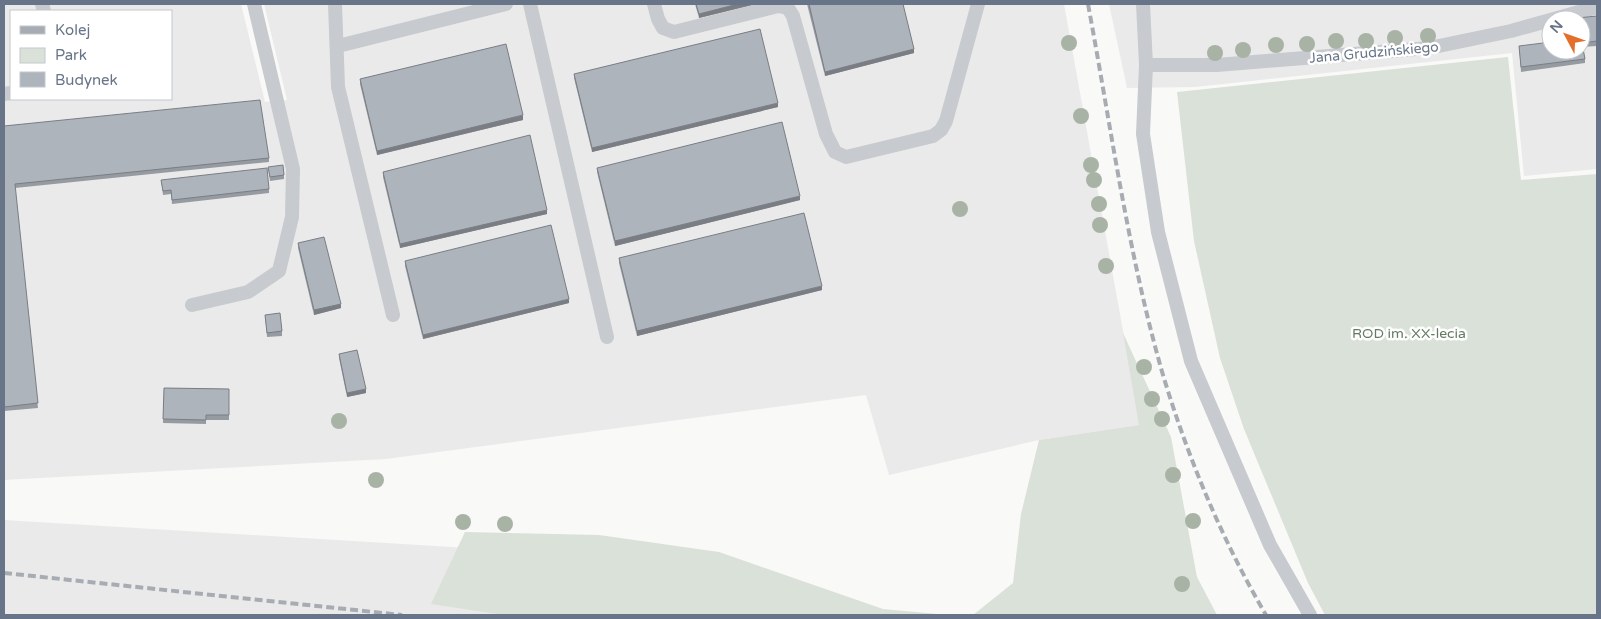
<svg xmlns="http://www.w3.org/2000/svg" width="1601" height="619" viewBox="0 0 1601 619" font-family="'Varela Round',sans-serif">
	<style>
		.built { fill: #eaeaea; fill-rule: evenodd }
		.green { fill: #dae1d8 }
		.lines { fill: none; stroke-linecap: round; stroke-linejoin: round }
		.lane { stroke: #c7cace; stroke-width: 14 }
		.rail { stroke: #a7acb3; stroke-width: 4; stroke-dasharray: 8 4; stroke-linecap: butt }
		.tree { fill: #a8b3a6 }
		.wall { fill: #969ba2 }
		.shaded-wall { fill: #7a7e84 }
		.building { fill: #aeb4bc; stroke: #7a7e84 }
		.labels { text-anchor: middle; stroke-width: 5; stroke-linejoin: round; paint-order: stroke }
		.street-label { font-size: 14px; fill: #687588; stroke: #fff }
		.park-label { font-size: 14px; fill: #657a63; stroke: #fff }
	</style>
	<rect width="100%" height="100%" fill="#f9f9f7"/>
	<g class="built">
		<path d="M4 4H241L265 102 287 100 264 4H1064L1140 425 1039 440 889 475 866 395 386 459 4 480ZM11 11H171V99H11Z"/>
		<path d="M1109 4H1597V169L1524 176 1512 53 1195 87 1127 88ZM1551 20H1581V50H1551Z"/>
		<path d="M4 520 735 564 856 615H4Z"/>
	</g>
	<g class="green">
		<path d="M1508 57 1521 180 1597 174V615H1325L1308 583 1244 429 1220 358 1194 241 1177 92Z"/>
		<path d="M1123 333 1171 437 1197 577 1217 615H973L1013 583 1021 514 1039 440 1139 425Z"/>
		<path d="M465 532 599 535 719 552 883 609 948 615H504L431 604Z"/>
	</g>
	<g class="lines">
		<g class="lane">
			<path d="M42 4 44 11"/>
			<path d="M335 4 338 87 393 315"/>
			<path d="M530 4 607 337"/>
			<path d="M654 4 658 19 663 28 674 32 778 6 788 8 793 16 826 134 835 152 846 157 933 136 941 130 946 121 978 4"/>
			<path d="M1143 4 1146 65 1143 134 1158 232 1191 361 1270 545 1310 615"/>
			<path d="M338 46 506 4"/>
			<path d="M1146 65H1217L1429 48 1511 31 1597 7"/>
			<path d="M4 94 11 93"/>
			<path d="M192 305 248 292 279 271 292 217 293 169 254 4"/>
		</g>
		<g class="rail">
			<path d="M1088 4C1111 127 1128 254 1163 375 1188 458 1222 540 1266 615"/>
			<path d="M4 573 402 615"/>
		</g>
	</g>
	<g class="tree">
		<circle cx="1428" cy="36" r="8"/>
		<circle cx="1395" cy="38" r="8"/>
		<circle cx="1336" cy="41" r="8"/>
		<circle cx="1366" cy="41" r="8"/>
		<circle cx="1069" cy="43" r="8"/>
		<circle cx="1307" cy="44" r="8"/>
		<circle cx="1276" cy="45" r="8"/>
		<circle cx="1243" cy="50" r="8"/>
		<circle cx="1215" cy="53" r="8"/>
		<circle cx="1081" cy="116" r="8"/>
		<circle cx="1091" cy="165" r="8"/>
		<circle cx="1094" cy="180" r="8"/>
		<circle cx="1099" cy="204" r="8"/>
		<circle cx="960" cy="209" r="8"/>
		<circle cx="1100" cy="225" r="8"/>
		<circle cx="1106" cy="266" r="8"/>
		<circle cx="1144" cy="367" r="8"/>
		<circle cx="1152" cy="399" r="8"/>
		<circle cx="1162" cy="419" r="8"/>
		<circle cx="339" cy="421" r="8"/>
		<circle cx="1173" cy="475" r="8"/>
		<circle cx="376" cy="480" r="8"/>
		<circle cx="1193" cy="521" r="8"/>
		<circle cx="463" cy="522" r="8"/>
		<circle cx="505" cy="524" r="8"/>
		<circle cx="1182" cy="584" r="8"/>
	</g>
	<g class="wall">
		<path d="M695 4H756L699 18Z"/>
		<path d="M807 4H903L914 53 825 76Z"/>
		<path d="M1597 16V46L1582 47 1585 59V63L1521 72 1519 46 1581 50V20Z"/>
		<path d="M574 74 778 107 592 152 574 78Z"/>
		<path d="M360 79 523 120 377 155 360 84Z"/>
		<path d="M4 126 269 158V162L15 188 38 408 4 411Z"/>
		<path d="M268 167 284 175V179L270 181Z"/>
		<path d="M597 168 800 200 615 246 597 172Z"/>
		<path d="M383 172 547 214 400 248 383 177Z"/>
		<path d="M161 180 269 189V193L172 204 171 194 163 195Z"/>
		<path d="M298 243 341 308 314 315 298 248Z"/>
		<path d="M619 258 822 290 637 336 619 263Z"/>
		<path d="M405 261 569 303 423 339 405 266Z"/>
		<path d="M265 315 282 331V336L267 337Z"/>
		<path d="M339 354 366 393 347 397 339 358Z"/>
		<path d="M164 388 229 389V420H206V424L163 423Z"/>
	</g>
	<g class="shaded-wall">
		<path d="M738 4H756L699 18V14Z"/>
		<path d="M914 49V53L825 76V72Z"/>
		<path d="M778 103V107L592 152V148Z"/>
		<path d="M523 115V120L377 155V151Z"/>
		<path d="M800 196V200L615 246V241Z"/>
		<path d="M547 210V214L400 248V244Z"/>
		<path d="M822 286V290L637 336V331Z"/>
		<path d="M569 299V303L423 339V335Z"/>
		<path d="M341 304V308L314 315V310Z"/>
		<path d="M366 389V393L347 397V393Z"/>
	</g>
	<g class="building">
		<path d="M696 4H738L699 14Z"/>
		<path d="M809 4H903L914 49 825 72Z"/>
		<path d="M1597 16V41L1582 43 1585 59 1521 67 1519 46 1551 42V50H1581V20H1577V18Z"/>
		<path d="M760 29 778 103 592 148 574 74Z"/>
		<path d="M506 44 523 115 377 151 360 79Z"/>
		<path d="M260 100 269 158 15 184 38 403 4 407V126Z"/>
		<path d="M782 122 800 196 615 241 597 168Z"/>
		<path d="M530 135 547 210 400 244 383 172Z"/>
		<path d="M283 165 284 175 270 177 268 167Z"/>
		<path d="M267 168 269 189 172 200 171 190 163 191 161 180Z"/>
		<path d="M804 213 822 286 637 331 619 258Z"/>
		<path d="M551 225 569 299 423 335 405 261Z"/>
		<path d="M324 237 341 304 314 310 298 243Z"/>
		<path d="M280 313 282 331 267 333 265 315Z"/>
		<path d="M357 350 366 389 347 393 339 354Z"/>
		<path d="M164 388 229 389V415H206V420L163 419Z"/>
	</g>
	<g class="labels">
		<g class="street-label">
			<text transform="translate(1374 52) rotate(-5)" y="5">Jana Grudzińskiego</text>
		</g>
		<g class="park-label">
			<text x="1409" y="338">ROD im. XX-lecia</text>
		</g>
	</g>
	<rect width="1601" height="619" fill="none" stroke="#687588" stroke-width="10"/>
	<rect x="10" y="10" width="162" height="90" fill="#ffffff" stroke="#c3c8cf"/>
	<rect x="20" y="26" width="25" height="8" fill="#a7acb3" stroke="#c3c8cf"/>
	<text x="55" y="35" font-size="15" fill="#687588">Kolej</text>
	<rect x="20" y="48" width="25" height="15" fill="#dae1d8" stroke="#c3c8cf"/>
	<text x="55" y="60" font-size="15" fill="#687588">Park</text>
	<rect x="20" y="72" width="25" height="15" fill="#aeb4bc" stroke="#c3c8cf"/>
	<text x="55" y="85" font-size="15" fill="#687588">Budynek</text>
	<g transform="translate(1566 35) rotate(311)"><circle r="24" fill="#ffffff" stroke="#c3c8cf"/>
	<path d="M0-4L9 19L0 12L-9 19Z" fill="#e46f2b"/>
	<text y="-8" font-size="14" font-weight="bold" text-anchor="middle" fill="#687588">N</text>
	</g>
</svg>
